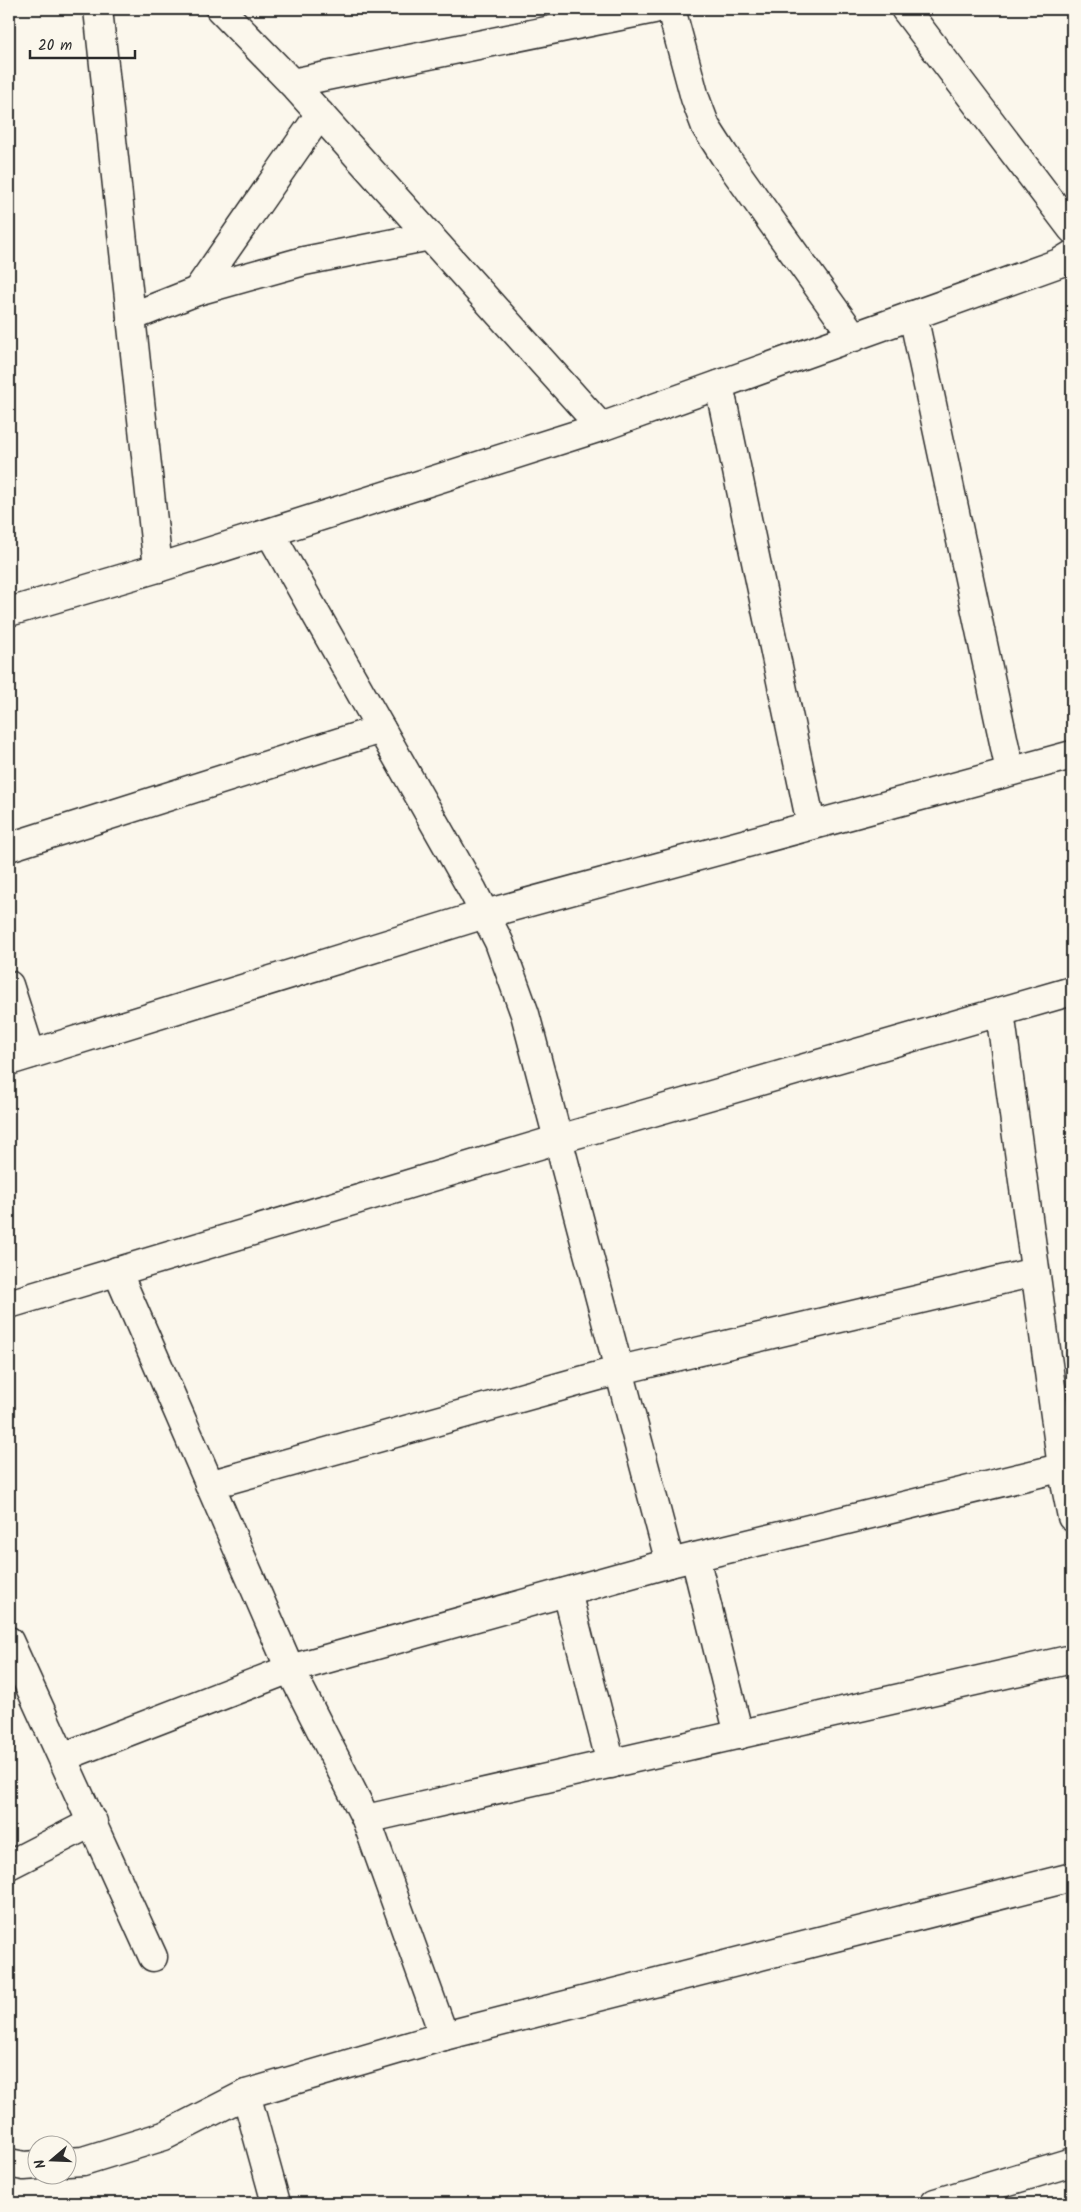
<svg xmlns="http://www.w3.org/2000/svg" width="1081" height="2212" viewBox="0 0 1081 2212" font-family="Kalam,sans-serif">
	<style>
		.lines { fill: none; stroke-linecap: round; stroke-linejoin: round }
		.street-casing { stroke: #2b2b2b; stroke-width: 31 }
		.street { stroke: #fbf7ec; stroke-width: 28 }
	</style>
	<rect width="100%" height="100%" fill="#fbf7ec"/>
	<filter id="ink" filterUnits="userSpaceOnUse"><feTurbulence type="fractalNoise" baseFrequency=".02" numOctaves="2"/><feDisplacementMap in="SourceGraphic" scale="10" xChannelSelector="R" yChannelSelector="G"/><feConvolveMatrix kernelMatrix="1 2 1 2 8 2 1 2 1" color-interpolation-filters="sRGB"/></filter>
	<g filter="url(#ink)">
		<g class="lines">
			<g class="street-casing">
				<g id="street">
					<path d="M98 9 158 568"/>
					<path d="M220 9 292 83 601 427"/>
					<path d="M671 9 695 98 706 127 724 155 854 337"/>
					<path d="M905 9 1072 229"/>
					<path d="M292 83 654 9"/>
					<path d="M197 291 320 114"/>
					<path d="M913 315 1010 771"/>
					<path d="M131 317 197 291 304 261 430 236"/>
					<path d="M719 385 811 824"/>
					<path d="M270 533 473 891 499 942 525 1014 670 1563"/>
					<path d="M9 612 158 568 601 427 1059 263 1072 255"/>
					<path d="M9 847 381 729"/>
					<path d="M9 985 31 1054"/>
					<path d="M1000 1012 1062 1467 1072 1517"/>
					<path d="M9 1061 485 914 1072 755"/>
					<path d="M117 1271 290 1669 366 1819 444 2036"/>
					<path d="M9 1304 559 1139 1072 991"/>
					<path d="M209 1485 620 1370 1035 1272"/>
					<path d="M695 1557 739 1735"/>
					<path d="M567 1592 611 1764"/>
					<path d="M9 1641 153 1957"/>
					<path d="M63 1757 290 1669 670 1563 1072 1465"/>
					<path d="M366 1819 1072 1659"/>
					<path d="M9 1865 93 1822"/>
					<path d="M246 2094 276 2203"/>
					<path d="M68 2162 83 2161 164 2136 246 2094 444 2036 1072 1877"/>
					<path d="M9 2163 24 2166 38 2165"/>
					<path d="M935 2203 1072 2162"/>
				</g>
			</g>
			<use href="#street" class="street"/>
		</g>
	</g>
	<rect width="1081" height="2212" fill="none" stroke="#fbf7ec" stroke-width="30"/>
	<rect x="15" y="15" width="1051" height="2182" fill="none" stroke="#2b2b2b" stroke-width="2" filter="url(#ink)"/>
	<g transform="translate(52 2160) rotate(251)"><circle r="24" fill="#fbf7ec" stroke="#a8a59f"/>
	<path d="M0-4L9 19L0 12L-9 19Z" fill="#2b2b2b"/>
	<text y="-8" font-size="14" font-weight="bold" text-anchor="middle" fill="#2b2b2b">N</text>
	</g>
	<path d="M30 50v8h105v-8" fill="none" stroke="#2b2b2b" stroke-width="2.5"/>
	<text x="38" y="50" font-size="15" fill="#2b2b2b" stroke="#fbf7ec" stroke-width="4" paint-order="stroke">20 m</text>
</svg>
